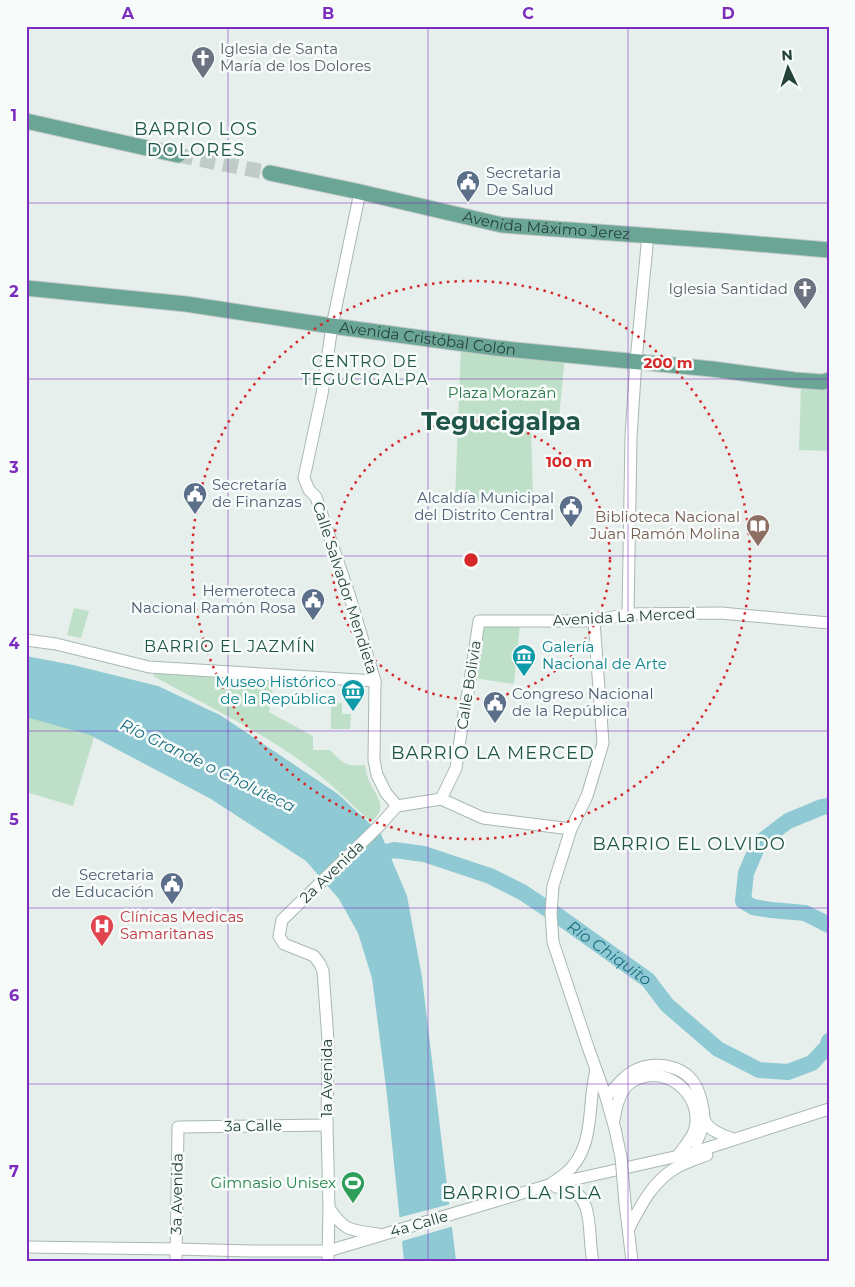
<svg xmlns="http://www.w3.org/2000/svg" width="855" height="1287" viewBox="0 0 855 1287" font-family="Montserrat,sans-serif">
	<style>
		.green { fill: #bfe0c8 }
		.water { fill: #8ec9d4 }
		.pier { fill: #e6efeb }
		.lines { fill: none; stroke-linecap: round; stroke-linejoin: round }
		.river { stroke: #8ec9d4; stroke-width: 16 }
		.major-tunnel { stroke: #bfccc8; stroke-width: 15; stroke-dasharray: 15 8; stroke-linecap: butt }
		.minor-casing { stroke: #a8b8b2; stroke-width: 13 }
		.major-casing { stroke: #c2cac8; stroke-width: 17 }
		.minor { stroke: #fff; stroke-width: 11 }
		.major { stroke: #6aa596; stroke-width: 15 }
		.minor-bridge-casing { stroke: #a8b8b2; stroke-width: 13; stroke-linecap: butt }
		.minor-bridge { stroke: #fff; stroke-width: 11 }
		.grid { fill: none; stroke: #7b2cbf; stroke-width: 1; stroke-opacity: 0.55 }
		.ring { fill: none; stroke: #d62828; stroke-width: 2.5; stroke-dasharray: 2.5 5 }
		.labels { text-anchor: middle; stroke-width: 5; stroke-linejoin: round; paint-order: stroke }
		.worship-label { font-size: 15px; fill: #5b616d; stroke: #f7fbf9; text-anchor: start }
		.service-label { font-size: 15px; fill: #4e5e75; stroke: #f7fbf9; text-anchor: start }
		.street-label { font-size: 15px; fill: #24423a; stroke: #f7fbf9 }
		.park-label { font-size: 15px; fill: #2d7a4b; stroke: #f7fbf9 }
		.education-label { font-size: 15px; fill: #785e54; stroke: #f7fbf9; text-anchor: end }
		.culture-label { font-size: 15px; fill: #0d838f; stroke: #f7fbf9; text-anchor: start }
		.health-label { font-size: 15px; fill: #be3a42; stroke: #f7fbf9; text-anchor: start }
		.leisure-label { font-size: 15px; fill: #27864d; stroke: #f7fbf9; text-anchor: end }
		.neighbourhood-label { font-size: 16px; letter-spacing: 1px; fill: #1f5548; stroke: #f7fbf9 }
		.water-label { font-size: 16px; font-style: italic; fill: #1c6f80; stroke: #f7fbf9 }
		.quarter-label { font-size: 18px; letter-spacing: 1px; fill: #1f5548; stroke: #f7fbf9 }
		.town-label { font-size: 25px; font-weight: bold; fill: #1f5548; stroke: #f7fbf9 }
		.centre { fill: #d62828; stroke: #f7fbf9; stroke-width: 2.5 }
		.ring-label { font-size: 15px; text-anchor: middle; font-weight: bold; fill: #d62828; stroke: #f7fbf9; stroke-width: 5; stroke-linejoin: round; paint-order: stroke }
		.neatline { fill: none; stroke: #7b2cbf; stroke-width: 2 }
		.grid-label { font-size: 16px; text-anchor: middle; font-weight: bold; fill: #7b2cbf }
	</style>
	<rect width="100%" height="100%" fill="#e6efeb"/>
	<g class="green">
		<path d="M461 347 565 357 558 426 531 424 533 502 455 499Z"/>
		<path d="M801 386 829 387V451L799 450Z"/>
		<path d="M74 608 89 611 81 638 67 635Z"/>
		<path d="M482 624H520L514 684 474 678Z"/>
		<path d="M156 670 275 676 269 712 313 736V750H330C344 764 345 767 365 765 366 770 367 776 369 781 377 798 389 806 371 822 355 808 340 792 323 778 272 736 211 708 153 676Z"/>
		<path d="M331 703H342V714H351L350 729H331Z"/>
		<path d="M26 714 95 734 73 806 26 792Z"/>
	</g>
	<path class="water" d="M26 656 73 665 158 686 220 715 338 794 381 834 407 896 422 977 456 1261H404L387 1095 372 978 358 933 339 899 306 861 211 799 90 735 26 717Z"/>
	<path class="pier" d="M451 1204 454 1226 399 1242 397 1218Z"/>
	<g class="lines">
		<g class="river">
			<path d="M829 806 822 807 788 821 759 843 746 873 743 901 753 907 771 910 805 913 829 925"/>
			<path id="s1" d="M369 856 394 850 424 854 490 876 522 892 561 918 648 980 667 1005 718 1049 759 1070 788 1072 812 1063 827 1047 829 1041"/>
		</g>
		<path class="major-tunnel" d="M178 155 270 173"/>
		<g class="minor-casing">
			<g id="minor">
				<path d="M360 192 332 326 322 394 304 478 309 490 316 497 349 594 375 681 374 760 377 775 386 793 397 806"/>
				<path d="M628 614 631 437 636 361 648 235"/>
				<path d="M594 621 603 743 587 796 571 829 553 886 551 913 553 942 589 1050 606 1097 615 1129"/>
				<path d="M26 640 56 644 149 667 375 681"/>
				<path d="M441 799 483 818 571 829"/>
				<path d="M606 1097C616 1087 625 1074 638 1069 655 1062 680 1065 692 1080 700 1090 704 1109 704 1121 703 1129 699 1136 696 1143"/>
				<path d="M614 1120C616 1109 618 1097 625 1088 628 1084 633 1081 637 1079 671 1064 707 1101 693 1134 689 1142 682 1149 678 1156"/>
				<path d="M704 1120C710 1131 722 1135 733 1139"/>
				<path d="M552 1183C557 1180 561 1177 565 1174 590 1153 589 1122 592 1094 593 1086 594 1078 596 1070"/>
				<path d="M556 1187C559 1187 564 1187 567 1188 596 1197 587 1238 593 1261"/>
				<path d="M625 1203 632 1261"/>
				<path d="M329 1208C345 1232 351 1230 378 1234"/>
				<path d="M629 1228C641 1205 652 1183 674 1169 683 1163 696 1159 707 1155"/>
				<path d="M26 1247 176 1249 250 1251H328L549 1185 692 1153 829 1109"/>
				<path d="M176 1261 178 1127 327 1125"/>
				<path d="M328 1261 329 1208 327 1125 328 1040 323 971 320 964 314 956 284 944 279 936 282 920 379 826 397 806 441 799 456 768 465 706 469 688 479 621H594L628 614 721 613 829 623"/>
			</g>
		</g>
		<g class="major-casing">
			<g id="major">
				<path d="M26 121 178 155"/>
				<path id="s2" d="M270 173 360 192 502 225 723 241 829 250"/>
				<path id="s3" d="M26 288 186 304 332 326 496 348 712 369 795 380 823 382 829 380"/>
			</g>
		</g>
		<use href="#minor" class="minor"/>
		<use href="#major" class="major"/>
		<g class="minor-bridge-casing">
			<path id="minor-bridge" d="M615 1129 621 1157 625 1203"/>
		</g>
		<use href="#minor-bridge" class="minor-bridge"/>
	</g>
	<path class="grid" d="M228 26V1261M428 26V1261M628 26V1261M26 203H829M26 379H829M26 556H829M26 731H829M26 908H829M26 1084H829"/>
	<g class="ring">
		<circle cx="471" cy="560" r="139"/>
		<circle cx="471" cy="560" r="279"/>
	</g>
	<defs>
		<g id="church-pin" transform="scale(1.25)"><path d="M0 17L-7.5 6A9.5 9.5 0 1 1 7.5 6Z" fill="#6b7280" stroke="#f7fbf9"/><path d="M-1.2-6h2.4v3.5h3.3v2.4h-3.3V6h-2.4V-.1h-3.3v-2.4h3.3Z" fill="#fff"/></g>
		<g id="civic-pin" transform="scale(1.25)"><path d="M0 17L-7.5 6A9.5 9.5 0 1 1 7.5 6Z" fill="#5c6f8a" stroke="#f7fbf9"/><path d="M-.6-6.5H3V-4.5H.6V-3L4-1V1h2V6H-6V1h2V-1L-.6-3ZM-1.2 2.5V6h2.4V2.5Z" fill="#fff"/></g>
		<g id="library-pin" transform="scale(1.25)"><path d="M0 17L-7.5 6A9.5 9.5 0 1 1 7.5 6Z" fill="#8d6e63" stroke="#f7fbf9"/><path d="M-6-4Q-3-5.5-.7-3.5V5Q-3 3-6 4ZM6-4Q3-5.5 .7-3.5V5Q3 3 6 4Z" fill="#fff"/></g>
		<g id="museum-pin" transform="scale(1.25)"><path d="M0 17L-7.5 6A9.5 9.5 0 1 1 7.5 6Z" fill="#0f9aa8" stroke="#f7fbf9"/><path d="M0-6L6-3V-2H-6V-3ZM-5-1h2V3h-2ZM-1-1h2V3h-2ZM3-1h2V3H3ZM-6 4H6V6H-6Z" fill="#fff"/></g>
		<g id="hospital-pin" transform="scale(1.25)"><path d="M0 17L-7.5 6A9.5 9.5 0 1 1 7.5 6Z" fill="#e0444e" stroke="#f7fbf9"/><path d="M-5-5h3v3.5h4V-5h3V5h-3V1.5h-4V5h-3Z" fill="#fff"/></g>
		<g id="stadium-pin" transform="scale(1.25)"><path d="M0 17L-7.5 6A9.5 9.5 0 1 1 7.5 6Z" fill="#2e9e5b" stroke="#f7fbf9"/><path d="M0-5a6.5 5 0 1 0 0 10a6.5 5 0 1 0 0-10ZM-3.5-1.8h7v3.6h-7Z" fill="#fff"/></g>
	</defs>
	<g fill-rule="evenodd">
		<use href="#church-pin" x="203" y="58"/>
		<use href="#civic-pin" x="468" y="182"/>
		<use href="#church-pin" x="805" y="289"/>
		<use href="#civic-pin" x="195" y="494"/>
		<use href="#civic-pin" x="571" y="507"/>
		<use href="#library-pin" x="758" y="526"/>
		<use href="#civic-pin" x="313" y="600"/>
		<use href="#museum-pin" x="524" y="656"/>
		<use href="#museum-pin" x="353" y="691"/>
		<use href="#civic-pin" x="495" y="703"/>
		<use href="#civic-pin" x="172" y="884"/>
		<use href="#hospital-pin" x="102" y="926"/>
		<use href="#stadium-pin" x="353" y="1183"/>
	</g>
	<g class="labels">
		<g class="worship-label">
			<text x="220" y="54">Iglesia de Santa<tspan x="220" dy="17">María de los Dolores</tspan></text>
			<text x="788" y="294" text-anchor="end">Iglesia Santidad</text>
		</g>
		<g class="service-label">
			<text x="486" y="178">Secretaria<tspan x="486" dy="17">De Salud</tspan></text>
			<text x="212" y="490">Secretaría<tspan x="212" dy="17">de Finanzas</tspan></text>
			<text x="554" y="503" text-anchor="end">Alcaldía Municipal<tspan x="554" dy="17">del Distrito Central</tspan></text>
			<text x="296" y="596" text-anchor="end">Hemeroteca<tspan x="296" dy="17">Nacional Ramón Rosa</tspan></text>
			<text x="512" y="699">Congreso Nacional<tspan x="512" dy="17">de la República</tspan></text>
			<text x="154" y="880" text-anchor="end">Secretaria<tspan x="154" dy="17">de Educación</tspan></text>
		</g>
		<g class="street-label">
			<text dy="5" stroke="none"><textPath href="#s2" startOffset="282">Avenida Máximo Jerez</textPath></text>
			<text dy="5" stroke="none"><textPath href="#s3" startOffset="405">Avenida Cristóbal Colón</textPath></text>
			<text transform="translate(345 588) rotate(72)" y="5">Calle Salvador Mendieta</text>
			<text transform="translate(624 617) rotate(-3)" y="5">Avenida La Merced</text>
			<text transform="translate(469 685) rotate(-81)" y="5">Calle Bolivia</text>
			<text transform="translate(332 872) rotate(-44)" y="5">2a Avenida</text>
			<text transform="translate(327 1078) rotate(-90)" y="5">1a Avenida</text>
			<text transform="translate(253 1126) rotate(-1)" y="5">3a Calle</text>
			<text transform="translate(177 1194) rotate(-89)" y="5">3a Avenida</text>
			<text transform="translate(419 1224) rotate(-16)" y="5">4a Calle</text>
		</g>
		<g class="park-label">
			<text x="502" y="398">Plaza Morazán</text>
		</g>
		<g class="education-label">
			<text x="740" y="522">Biblioteca Nacional<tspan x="740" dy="17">Juan Ramón Molina</tspan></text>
		</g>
		<g class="culture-label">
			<text x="542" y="652">Galería<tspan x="542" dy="17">Nacional de Arte</tspan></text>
			<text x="336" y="687" text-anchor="end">Museo Histórico<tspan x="336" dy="17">de la República</tspan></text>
		</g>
		<g class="health-label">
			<text x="120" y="922">Clínicas Medicas<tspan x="120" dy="17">Samaritanas</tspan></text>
		</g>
		<g class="leisure-label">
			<text x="336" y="1188">Gimnasio Unisex</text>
		</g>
		<g class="neighbourhood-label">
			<text x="365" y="367">CENTRO DE<tspan x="365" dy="18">TEGUCIGALPA</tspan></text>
			<text x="230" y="652">BARRIO EL JAZMÍN</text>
		</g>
		<g class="water-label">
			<text transform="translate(208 765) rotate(26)" y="6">Río Grande o Choluteca</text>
			<text dy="6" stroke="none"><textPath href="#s1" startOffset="268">Río Chiquito</textPath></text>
		</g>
		<g class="quarter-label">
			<text x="196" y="135">BARRIO LOS<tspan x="196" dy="21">DOLORES</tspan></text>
			<text x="493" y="759">BARRIO LA MERCED</text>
			<text x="689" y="850">BARRIO EL OLVIDO</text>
			<text x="522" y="1199">BARRIO LA ISLA</text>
		</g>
		<g class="town-label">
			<text x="501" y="430">Tegucigalpa</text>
		</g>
	</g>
	<circle cx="471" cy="560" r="8" class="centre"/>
	<g class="ring-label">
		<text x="668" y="368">200 m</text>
		<text x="569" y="467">100 m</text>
	</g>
	<rect width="855" height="1287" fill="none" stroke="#f7fbf9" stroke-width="55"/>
	<g transform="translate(788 68) rotate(356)" stroke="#f7fbf9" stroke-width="4" paint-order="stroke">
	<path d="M0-4L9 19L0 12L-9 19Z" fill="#24423a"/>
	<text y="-8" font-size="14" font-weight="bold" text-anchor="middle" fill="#24423a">N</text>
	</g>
	<rect x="28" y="28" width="800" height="1232" class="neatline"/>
	<g class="grid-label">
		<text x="128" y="19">A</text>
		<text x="328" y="19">B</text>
		<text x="528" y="19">C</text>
		<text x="728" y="19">D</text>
		<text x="14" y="121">1</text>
		<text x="14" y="297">2</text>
		<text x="14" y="473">3</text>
		<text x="14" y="649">4</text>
		<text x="14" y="825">5</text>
		<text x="14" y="1001">6</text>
		<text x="14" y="1177">7</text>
	</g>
</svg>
